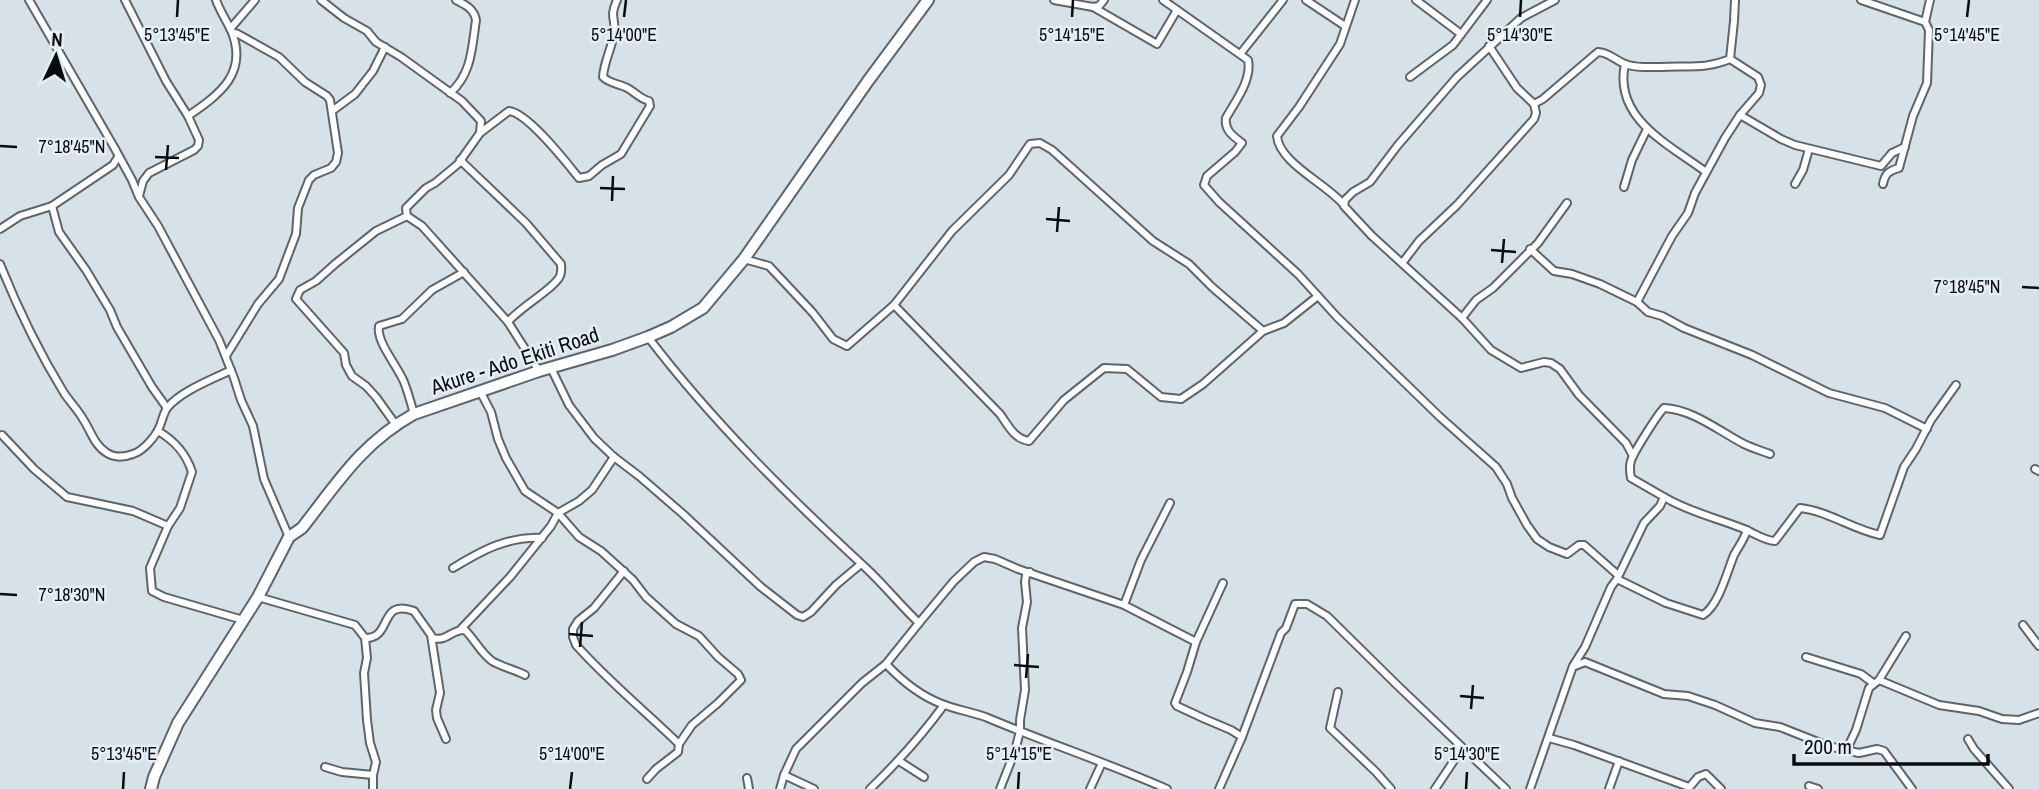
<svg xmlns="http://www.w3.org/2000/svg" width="2039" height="789" viewBox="0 0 2039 789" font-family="'Archivo Narrow',sans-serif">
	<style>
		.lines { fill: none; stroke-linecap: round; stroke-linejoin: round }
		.street-casing { stroke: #5d656c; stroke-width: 10 }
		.primary-casing { stroke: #5d656c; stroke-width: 14 }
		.street { stroke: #fff; stroke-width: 6 }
		.primary { stroke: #fff; stroke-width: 10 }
		.ticks { fill: none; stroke: #090c0e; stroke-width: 2.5 }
		.labels { text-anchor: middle; stroke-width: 5; stroke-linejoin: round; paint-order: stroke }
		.street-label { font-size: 21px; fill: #090c0e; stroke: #e5eef6 }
		.ticks-label { font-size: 18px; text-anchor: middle; fill: #090c0e; stroke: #e5eef6; stroke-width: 5; stroke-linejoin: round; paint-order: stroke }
	</style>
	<rect width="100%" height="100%" fill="#d7e1e8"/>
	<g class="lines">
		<g class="street-casing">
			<g id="street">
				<path d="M29 0 114 147 132 180 139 197 158 226 219 340 234 378 241 400 253 426 264 479 289 537"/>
				<path d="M125 0 166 81 188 116 199 140 198 146 194 150 149 173 143 181 139 196"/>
				<path d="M321 0 344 18 367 31 376 42 401 57 462 101 481 121 480 133"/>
				<path d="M1054 0 1093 7 1099 6 1104 0"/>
				<path d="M1163 0 1248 60C1252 80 1236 100 1226 118 1224 130 1233 136 1242 143L1235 152 1207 176 1204 185 1219 202 1298 274 1337 317 1440 417 1496 467 1507 484 1512 498 1527 525 1537 539 1549 547 1567 554 1579 545H1584L1618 575"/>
				<path d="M1306 0 1345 26"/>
				<path d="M1416 0 1461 34"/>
				<path d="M1555 0 1521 18 1457 77 1398 145 1370 182 1353 192 1345 200 1344 206 1372 236 1462 318 1491 350 1521 368 1544 362 1551 363 1560 369 1579 395 1626 443 1633 456"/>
				<path d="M1861 0 1925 22 1929 30 1927 83 1913 116 1899 168C1888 171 1885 174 1883 184"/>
				<path d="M1093 7 1157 44 1177 10"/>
				<path d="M1925 22 1930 0"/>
				<path d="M230 29 255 0"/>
				<path d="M1241 53 1283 0"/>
				<path d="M1730 59 1734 21 1735 0"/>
				<path d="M1625 64C1613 119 1670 145 1706 172"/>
				<path d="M1410 77 1453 45 1487 0"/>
				<path d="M450 93C472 74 472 47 476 20 474 9 466 5 456 0"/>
				<path d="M1534 104 1543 99 1598 52C1609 52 1617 62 1628 65 1639 68 1649 67 1660 67 1687 65 1704 70 1730 59"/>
				<path d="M332 111 355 94 373 71 385 47"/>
				<path d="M1740 115 1781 139 1795 145 1881 166 1892 153 1905 147"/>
				<path d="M188 116C220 94 249 73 231 30 226 20 220 11 216 0"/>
				<path d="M460 160 526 223 561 264C561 269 562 271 560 276 555 288 519 308 508 322"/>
				<path d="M1795 184 1803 170 1809 149"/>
				<path d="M1624 187 1632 160 1647 129"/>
				<path d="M1344 205C1327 184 1279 163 1277 136L1299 107 1340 44 1355 0"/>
				<path d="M52 206 59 232 86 270 110 310 117 327 152 387 167 408"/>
				<path d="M407 216 406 208 426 188 435 183 458 164 480 133 509 111C528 113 566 162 579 178L589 176 602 165 621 154 650 106 649 101C641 99 637 94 629 89 621 84 610 84 603 77 604 61 612 48 614 33 616 17 609 18 617 0"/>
				<path d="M407 216 422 226 508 322 539 371"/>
				<path d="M0 229 20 216 52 206 113 165 118 157"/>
				<path d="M1530 249 1554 271 1572 274 1600 284 1637 302 1648 312 1662 316 1684 328 1752 355 1829 393 1885 408 1927 429"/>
				<path d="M744 259 769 266 813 313 833 339 847 346 894 305 952 231 1009 175 1030 144 1040 143 1052 150 1153 241 1189 264 1212 287 1263 331 1284 323 1318 296"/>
				<path d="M1403 262 1419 241 1457 205 1534 119 1536 113 1534 104 1517 88 1489 46"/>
				<path d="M0 264C18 309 39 352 64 393 70 402 78 410 83 419 91 431 94 445 107 453 115 458 125 457 133 454 143 451 155 437 159 428 162 422 163 414 167 408 181 391 211 380 231 370"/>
				<path d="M1637 302 1672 236 1688 213 1695 193 1725 138 1740 115 1759 93 1761 85 1758 77 1730 59"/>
				<path d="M894 305 1000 414C1008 425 1014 439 1029 441L1064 400 1104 368 1127 369 1161 397 1181 399 1203 384 1263 331"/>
				<path d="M1462 318 1476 300 1493 288 1538 243 1567 203"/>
				<path d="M648 337C713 422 789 497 867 569 885 586 901 606 919 623L886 664 862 683 796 749 784 775 780 789"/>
				<path d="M226 356 258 304 279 279 296 234 298 208 309 180 314 175 331 168 336 162 338 153 330 100 327 96 305 82 279 57 238 34 232 32"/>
				<path d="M551 368 569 405 594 438 614 457 639 476 683 514 761 587 797 615 803 617 811 612 836 585 861 564"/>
				<path d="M480 391 491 412 498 439 506 458 525 491 558 513 579 537 601 551 633 580 646 597 676 624 699 636 718 657 738 674 741 680 718 703 692 725 679 744 678 752 656 769 647 779"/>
				<path d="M414 414C411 403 408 392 404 382 397 365 376 342 379 326L402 319 432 290 464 272"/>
				<path d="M396 425 376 397 366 386 352 376 346 365 344 353 296 299 300 290 316 281 335 264 376 231 407 216"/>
				<path d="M158 431C175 441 186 453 192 472L180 508 168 526 150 568 152 591 164 597 243 620"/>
				<path d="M2 435 34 469 67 497 133 511 168 526"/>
				<path d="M2035 469 2039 471"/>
				<path d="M1664 497C1689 512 1717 518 1744 529 1754 533 1765 541 1775 541L1800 508C1828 511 1852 529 1880 535L1904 467 1916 449 1931 420 1956 385"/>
				<path d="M453 568C481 551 507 536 542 538"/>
				<path d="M624 571 594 608 578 621 573 629V637L576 645C608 681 645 711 679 744"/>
				<path d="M1617 579 1666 603 1703 615C1719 605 1727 572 1734 555 1739 546 1744 540 1747 530"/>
				<path d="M1223 583 1196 642 1187 672 1175 703 1177 706 1205 719 1231 730 1242 737"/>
				<path d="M258 597 355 625 365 638 367 658 364 673 367 720 370 743 376 762 373 775V789"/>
				<path d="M1124 605 1141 560 1170 503"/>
				<path d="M919 623 954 581 974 562 984 557 995 559 1018 569 1124 605 1196 642"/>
				<path d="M2023 625 2039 646"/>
				<path d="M461 629 510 577 551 526 558 513 579 501 592 490 614 457"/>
				<path d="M365 638C393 639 378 598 414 611L431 635 440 693 436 710 437 718 446 739"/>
				<path d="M432 638C448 642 451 629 465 630 475 640 481 653 492 661 500 666 515 670 525 675"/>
				<path d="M1806 657 1861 674 1873 683"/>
				<path d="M886 664C902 681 921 696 942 704 957 710 973 712 988 718 1047 743 1108 763 1167 789"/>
				<path d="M1575 666 1585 662 1664 694 1688 696 1715 705 1755 723 1780 727 1828 746 1859 753 1877 749 1884 751 1912 789"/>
				<path d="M1879 680 1939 705 1979 711 2002 719 2019 720 2039 713"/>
				<path d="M1338 692 1330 728 1376 772 1391 789"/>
				<path d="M1549 738 1574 745 1689 787"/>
				<path d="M1968 739 1974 749 2009 789"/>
				<path d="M1846 751 1856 730 1869 688 1879 680 1906 636"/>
				<path d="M899 761 924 777"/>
				<path d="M325 767 342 772 373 775"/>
				<path d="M784 775 814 789"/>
				<path d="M747 778 749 789"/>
				<path d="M1809 786 1818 789"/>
				<path d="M870 789C897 763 922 735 944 705"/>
				<path d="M1000 789 1015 751 1020 731V720L1025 690 1022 628 1027 602 1025 582 1026 575 1030 572"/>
				<path d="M1090 789 1102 763"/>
				<path d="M1219 789 1242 737 1281 633 1286 628 1295 604H1307L1327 616 1397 685 1506 789"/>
				<path d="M1435 789 1457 756 1460 746"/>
				<path d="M1530 789 1573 666 1585 647 1611 587 1617 579 1644 523 1660 506 1664 497 1631 478C1630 472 1629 467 1631 461 1633 453 1658 414 1664 408 1692 409 1719 431 1744 444 1752 448 1762 451 1770 454"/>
				<path d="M1609 789 1619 761"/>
				<path d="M1688 789 1698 777 1706 774 1721 789"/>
			</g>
		</g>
		<g class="primary-casing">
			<path id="primary" d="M151 789 154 777 178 723 258 597 289 537 302 528C338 482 362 443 414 414L539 371 612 350 648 337 671 327 703 308 744 259 868 81 928 0"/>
		</g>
		<use href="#street" class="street"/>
		<use href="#primary" class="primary"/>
	</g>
	<path class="ticks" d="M177 17 178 0M624 17 626 0M1072 17 1073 0M1520 17 1521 0M1967 17 1969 0M0 146 17 147M155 157 179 158M166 170 168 145M600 188 625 189M612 201 613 176M1046 219 1070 221M1057 232 1059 207M1491 250 1516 252M1502 263 1504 239M2022 287 2039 288M0 594 17 595M569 634 593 636M580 647 582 622M1014 665 1039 667M1026 678 1028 654M1460 696 1484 698M1471 709 1473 685M123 789 124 772M570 789 572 772M1018 789 1019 772M1466 789 1467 772"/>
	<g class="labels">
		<g class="street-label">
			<text transform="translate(515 361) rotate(-18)" y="7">Akure - Ado Ekiti Road</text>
		</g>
	</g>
	<g class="ticks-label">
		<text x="177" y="41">5°13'45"E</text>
		<text x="624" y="41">5°14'00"E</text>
		<text x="1072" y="41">5°14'15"E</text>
		<text x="1520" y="41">5°14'30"E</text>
		<text x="1967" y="41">5°14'45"E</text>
		<text x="72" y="153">7°18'45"N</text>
		<text x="1967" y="293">7°18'45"N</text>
		<text x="72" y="601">7°18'30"N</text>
		<text x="124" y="760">5°13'45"E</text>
		<text x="572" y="760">5°14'00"E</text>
		<text x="1019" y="760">5°14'15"E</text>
		<text x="1467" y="760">5°14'30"E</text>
	</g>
	<g transform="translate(56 56) rotate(4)" stroke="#e5eef6" stroke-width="5" paint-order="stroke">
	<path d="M0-5L12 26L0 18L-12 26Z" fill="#090c0e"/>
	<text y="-10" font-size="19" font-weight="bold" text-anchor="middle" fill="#090c0e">N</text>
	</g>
	<path d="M1794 754v10h194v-10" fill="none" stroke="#090c0e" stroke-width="3.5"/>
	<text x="1804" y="754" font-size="21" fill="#090c0e" stroke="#e5eef6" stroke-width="5" paint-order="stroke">200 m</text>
</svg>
